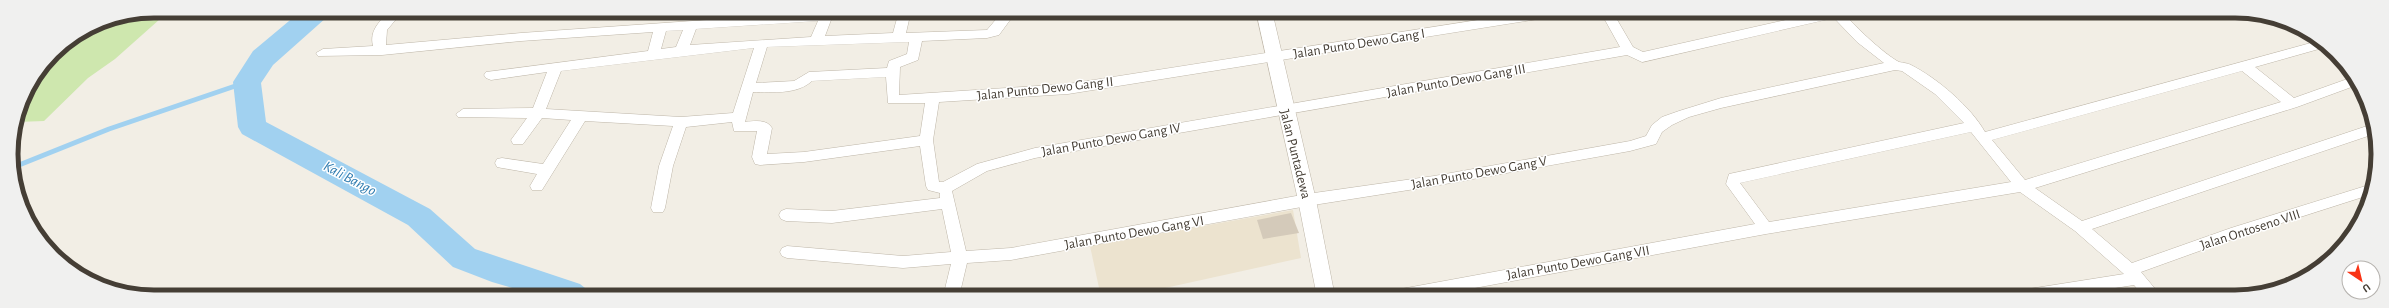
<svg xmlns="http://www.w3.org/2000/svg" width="2389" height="308" viewBox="0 0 2389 308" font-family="'Alegreya Sans',sans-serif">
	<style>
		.education { fill: #ece3cf }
		.green { fill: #cee7ae }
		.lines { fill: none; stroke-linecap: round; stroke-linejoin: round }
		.stream { stroke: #a1d1f0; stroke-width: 5 }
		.river { fill: #a1d1f0; fill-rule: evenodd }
		.building { fill: #d4caba }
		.minor-casing { stroke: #beb6a8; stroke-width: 1 }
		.tertiary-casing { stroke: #beb6a8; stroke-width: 1 }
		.minor { fill: #fff; fill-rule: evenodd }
		.tertiary { fill: #fff; fill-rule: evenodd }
		.labels { text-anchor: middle; stroke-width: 3; stroke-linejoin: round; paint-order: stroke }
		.street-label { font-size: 14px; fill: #453e35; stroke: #fff }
		.water-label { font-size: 15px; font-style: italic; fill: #2f7cb0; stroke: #fff }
		.rim { fill: none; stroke: #453e35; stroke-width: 5 }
	</style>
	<rect width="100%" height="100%" fill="#f2eee5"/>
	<path class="education" d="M1293 210 1301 258 1124 297H1101L1090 246Z"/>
	<g class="green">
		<path d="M154 11H169L115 59 88 78 44 121 17 122 22 99 53 53 99 22Z"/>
		<path d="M492 11H546L492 16Z"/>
	</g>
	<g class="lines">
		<path class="stream" d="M14 167 109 129 247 82"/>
		<path class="river" d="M301 11H331L327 17 273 65 261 83 266 122 430 209 475 249 580 284 585 288 590 297H543L492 282 453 267 408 225 242 134 238 127 233 82 253 51Z"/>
	</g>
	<path class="building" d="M1291 213 1299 233 1263 239 1257 220Z"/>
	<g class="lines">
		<g class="minor-casing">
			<path id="minor" d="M390 11H403L387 30 386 45 521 33 821 12 825 13 831 20 825 36 893 33 899 11H911L906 33 987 30 1003 11H1062L1056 15 1013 16 999 35 987 38 922 41 918 60 900 67 899 95 1068 84 1535 11H1569L1563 15 1068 94 939 102 933 140 939 182H943L977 164 1035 148 1620 47 1600 11H1612L1633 47 1643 52 1826 11H1842C1853 25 1884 54 1899 62 1903 63 1908 63 1911 65 1937 78 1971 107 1985 132L2318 41 2326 47 2255 67 2294 98 2353 77 2357 85 2297 107 2035 188 2082 221 2373 124 2374 134 2092 229 2132 263 2231 228 2372 184 2369 195 2241 236 2141 272 2162 297H2144L2134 285 2057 297H2008L2011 293 2016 291 2124 274 2075 231 2020 192 1766 234 1426 297H1382L1385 293 1390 291 1755 224 1726 184 1729 174 1964 123 1935 94 1902 71 1895 70 1721 108 1689 117 1672 125 1662 132 1656 144 1630 151 1434 186 1307 206 1011 260 967 263 959 297H943L951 264 903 268 787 258 782 256 780 252 782 248 787 246 903 256 951 252 942 209 832 223 786 221 781 219 779 215 781 211 786 209 832 211 940 198V193L928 190 926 186 920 146 804 162 760 165 755 164 752 157 757 131H734L732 122 686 127 673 166 665 208 663 212H653L651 208 659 166 673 126 585 121 542 190H532L530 186 537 174 502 168 497 167 495 163 497 159 502 158 543 164 571 120 542 118 523 144H513L511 140 527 118 458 117 456 114 463 109 533 108 547 72 491 80 486 78 484 75 486 72 648 51 653 32 521 41 382 55 318 56 316 53 323 49 373 46C369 30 380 21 390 11ZM1834 18 1857 42 1884 63 1721 98 1679 111 1662 117 1652 125 1646 136 1630 141 1434 176 1307 194 1011 248 966 251 952 191 987 171 1035 158 1627 55 1642 62ZM818 21 811 37 690 45 696 29ZM683 30 676 47 661 49 666 31ZM909 42 907 54 889 61 887 68 809 72 794 81 756 83 767 47ZM754 48 733 113 681 117 546 109 561 71ZM2242 71 2281 102 2025 180 1992 140ZM886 77 888 103H925L920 136 804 152 767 154 772 128C767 119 755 121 745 122L753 92C772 92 797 95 812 81ZM1971 132 2011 182 1769 222 1740 183Z"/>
		</g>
		<g class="tertiary-casing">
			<path id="tertiary" d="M1256 11H1272L1316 200 1335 297H1317L1298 200Z"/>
		</g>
		<use href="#minor" class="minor"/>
		<use href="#tertiary" class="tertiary"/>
	</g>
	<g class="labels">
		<g class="street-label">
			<text transform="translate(1359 43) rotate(-9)" y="5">Jalan Punto Dewo Gang I</text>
			<text transform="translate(1456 80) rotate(-10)" y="5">Jalan Punto Dewo Gang III</text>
			<text transform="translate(1045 88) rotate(-6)" y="5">Jalan Punto Dewo Gang II</text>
			<text transform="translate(1111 139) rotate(-10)" y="5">Jalan Punto Dewo Gang IV</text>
			<text transform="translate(1296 154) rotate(76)" y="5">Jalan Puntadewa</text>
			<text transform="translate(1479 172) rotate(-10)" y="5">Jalan Punto Dewo Gang V</text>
			<text transform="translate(2250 229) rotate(-18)" y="5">Jalan Ontoseno VIII</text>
			<text transform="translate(1134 232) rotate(-10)" y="5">Jalan Punto Dewo Gang VI</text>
			<text transform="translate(1578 262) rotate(-10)" y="5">Jalan Punto Dewo Gang VII</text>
		</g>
		<g class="water-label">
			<text transform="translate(350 178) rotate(28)" y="5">Kali Bango</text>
		</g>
	</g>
	<path d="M0 0H2389V308H0ZM154 18H2235A136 136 0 0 1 2371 154V154A136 136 0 0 1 2235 290H154A136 136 0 0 1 18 154V154A136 136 0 0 1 154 18Z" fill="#f0f0ef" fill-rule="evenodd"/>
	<path class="rim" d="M154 18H2235A136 136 0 0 1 2371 154V154A136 136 0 0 1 2235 290H154A136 136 0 0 1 18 154V154A136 136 0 0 1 154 18Z"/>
	<g transform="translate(2361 280) rotate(145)"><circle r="19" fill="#ffffff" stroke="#b5b2ae"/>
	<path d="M0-3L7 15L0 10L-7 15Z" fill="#f93415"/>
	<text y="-6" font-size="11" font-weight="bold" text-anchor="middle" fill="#453e35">U</text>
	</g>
</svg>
